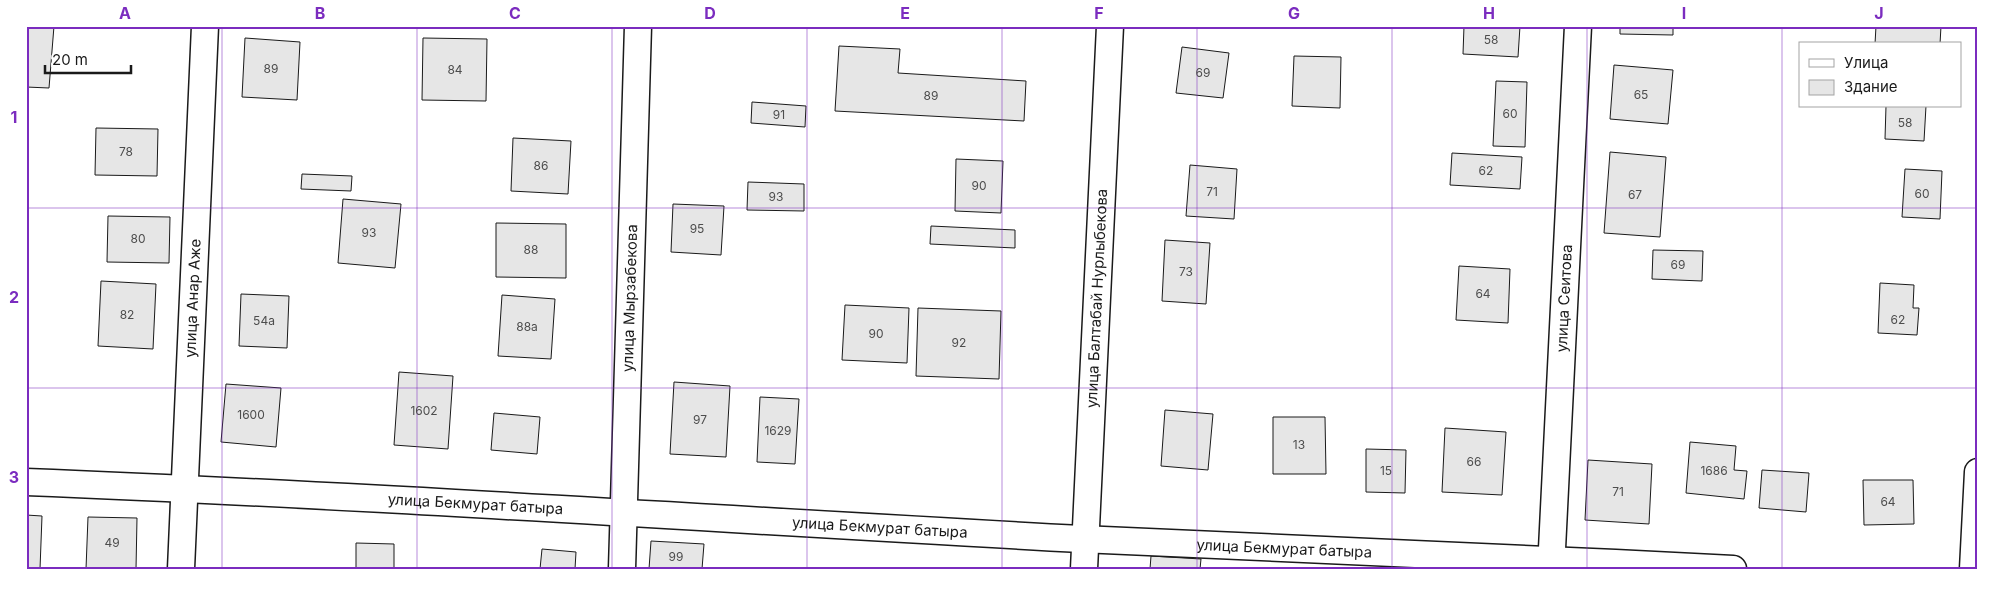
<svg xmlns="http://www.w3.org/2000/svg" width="2004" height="595" viewBox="0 0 2004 595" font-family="Inter,sans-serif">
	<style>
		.building { fill: #e6e6e6; stroke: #1a1a1a }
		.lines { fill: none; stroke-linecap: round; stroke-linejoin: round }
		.minor-casing { stroke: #1a1a1a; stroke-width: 29 }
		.minor { stroke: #fff; stroke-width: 26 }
		.grid { fill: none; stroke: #7b2cbf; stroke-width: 1; stroke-opacity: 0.55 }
		.labels { text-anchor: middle; stroke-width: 4; stroke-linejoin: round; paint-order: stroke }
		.number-label { font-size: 12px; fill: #4d4d4d }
		.street-label { font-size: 15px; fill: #1a1a1a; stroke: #fff }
		.neatline { fill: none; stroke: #7b2cbf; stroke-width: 2 }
		.grid-label { font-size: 16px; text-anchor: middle; font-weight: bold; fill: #7b2cbf }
	</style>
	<rect width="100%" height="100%" fill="#fff"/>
	<g class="building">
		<path d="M26 26H54L49 88 26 87Z"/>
		<path d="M1464 26H1520L1518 57 1463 54Z"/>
		<path d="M1620 26H1673V35L1620 34Z"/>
		<path d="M1876 26H1941L1940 44H1875Z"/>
		<path d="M245 38 300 42 297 100 242 97Z"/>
		<path d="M423 38 487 39 486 101 422 100Z"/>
		<path d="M839 46 900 49 898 73 1026 81 1024 121 835 111Z"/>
		<path d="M1182 47 1229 53 1223 98 1176 93Z"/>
		<path d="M1294 56 1341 57 1340 108 1292 106Z"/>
		<path d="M1614 65 1673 70 1668 124 1610 119Z"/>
		<path d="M1496 81 1527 82 1525 147 1493 146Z"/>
		<path d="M752 102 806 106 805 127 751 123Z"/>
		<path d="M1886 106H1926L1924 141 1885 139Z"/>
		<path d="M96 128 158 129 157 176 95 175Z"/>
		<path d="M513 138 571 141 568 194 511 191Z"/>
		<path d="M1610 152 1666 157 1660 237 1604 233Z"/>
		<path d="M1452 153 1522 157 1520 189 1450 185Z"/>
		<path d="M956 159 1003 161 1001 213 955 211Z"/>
		<path d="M1190 165 1237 169 1234 219 1186 216Z"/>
		<path d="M1905 169 1942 171 1940 219 1902 217Z"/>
		<path d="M302 174 352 176 351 191 301 189Z"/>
		<path d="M748 182 804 184V211L747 210Z"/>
		<path d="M343 199 401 204 395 268 338 263Z"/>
		<path d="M673 204 724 206 721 255 671 252Z"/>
		<path d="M108 216 170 217 169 263 107 262Z"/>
		<path d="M496 223 566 224V278L496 277Z"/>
		<path d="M931 226 1015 230V248L930 244Z"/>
		<path d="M1165 240 1210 243 1206 304 1162 301Z"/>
		<path d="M1653 250 1703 251 1702 281 1652 279Z"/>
		<path d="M1459 266 1510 269 1508 323 1456 320Z"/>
		<path d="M101 281 156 284 153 349 98 346Z"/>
		<path d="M1880 283 1914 285 1913 308H1919L1917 335 1878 333Z"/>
		<path d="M241 294 289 296 287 348 239 346Z"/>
		<path d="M502 295 555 299 551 359 498 356Z"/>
		<path d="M845 305 909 308 907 363 842 360Z"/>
		<path d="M918 308 1001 311 999 379 916 376Z"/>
		<path d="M399 372 453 376 448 449 394 445Z"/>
		<path d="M674 382 730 386 726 457 670 454Z"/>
		<path d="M226 384 281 388 276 447 221 442Z"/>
		<path d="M760 397 799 399 795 464 757 462Z"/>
		<path d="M1165 410 1213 414 1208 470 1161 466Z"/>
		<path d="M494 413 540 417 537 454 491 450Z"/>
		<path d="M1273 417H1325L1326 474H1273Z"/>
		<path d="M1445 428 1506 432 1502 495 1442 492Z"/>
		<path d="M1690 442 1736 446 1734 470 1747 471 1744 499 1686 493Z"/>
		<path d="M1366 449 1406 450 1405 493 1366 492Z"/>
		<path d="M1588 460 1652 464 1649 524 1585 520Z"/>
		<path d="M1762 470 1809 473 1806 512 1759 508Z"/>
		<path d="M1863 480H1913L1914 524 1864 525Z"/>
		<path d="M26 515 42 516 40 569H26Z"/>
		<path d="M88 517 137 518 136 569H86Z"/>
		<path d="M651 541 704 544 702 569H649Z"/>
		<path d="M356 543 394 544V569H356Z"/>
		<path d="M542 549 576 552 575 569H540Z"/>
		<path d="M1151 556 1201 559 1200 569H1150Z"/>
	</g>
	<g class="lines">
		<g class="minor-casing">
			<g id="minor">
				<path id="s1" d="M26 482C378 496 730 520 1081 539 1299 551 1516 557 1733 569"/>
				<path id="s2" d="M181 569 205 26"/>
				<path id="s3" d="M622 569 638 26"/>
				<path id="s4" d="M1084 569 1110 26"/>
				<path id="s5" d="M1551 569 1578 26"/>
				<path d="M1973 569 1978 472"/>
			</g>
		</g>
		<use href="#minor" class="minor"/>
	</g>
	<path class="grid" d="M222 26V569M417 26V569M612 26V569M807 26V569M1002 26V569M1197 26V569M1392 26V569M1587 26V569M1782 26V569M26 208H1978M26 388H1978"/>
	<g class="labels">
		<g class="number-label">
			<text x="1491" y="44">58</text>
			<text x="271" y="73">89</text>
			<text x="455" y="74">84</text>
			<text x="1203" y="77">69</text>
			<text x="1641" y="99">65</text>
			<text x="931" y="100">89</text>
			<text x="1510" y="118">60</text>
			<text x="779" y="119">91</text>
			<text x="1905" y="127">58</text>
			<text x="126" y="156">78</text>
			<text x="541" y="170">86</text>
			<text x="1486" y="175">62</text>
			<text x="979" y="190">90</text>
			<text x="1212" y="196">71</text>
			<text x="1922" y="198">60</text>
			<text x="1635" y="199">67</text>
			<text x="776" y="201">93</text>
			<text x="697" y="233">95</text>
			<text x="369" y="237">93</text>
			<text x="138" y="243">80</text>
			<text x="531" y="254">88</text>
			<text x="1678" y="269">69</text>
			<text x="1186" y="276">73</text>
			<text x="1483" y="298">64</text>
			<text x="127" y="319">82</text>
			<text x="1898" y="324">62</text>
			<text x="264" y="325">54а</text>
			<text x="527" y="331">88а</text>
			<text x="876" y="338">90</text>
			<text x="959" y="347">92</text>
			<text x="424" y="415">1602</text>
			<text x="251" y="419">1600</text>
			<text x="700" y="424">97</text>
			<text x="778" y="435">1629</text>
			<text x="1299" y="449">13</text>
			<text x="1474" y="466">66</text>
			<text x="1386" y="475">15</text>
			<text x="1714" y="475">1686</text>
			<text x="1618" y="496">71</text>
			<text x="1888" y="506">64</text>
			<text x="112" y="547">49</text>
			<text x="676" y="561">99</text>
		</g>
		<g class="street-label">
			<text dy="5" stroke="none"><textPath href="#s5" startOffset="271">улица Сеитова</textPath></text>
			<text dy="5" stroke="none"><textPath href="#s2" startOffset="271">улица Анар Аже</textPath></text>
			<text dy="5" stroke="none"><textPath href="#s3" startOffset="271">улица Мырзабекова</textPath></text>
			<text dy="5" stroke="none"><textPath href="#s4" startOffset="271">улица Балтабай Нурлыбекова</textPath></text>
			<text dy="5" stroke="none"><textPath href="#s1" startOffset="450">улица Бекмурат батыра</textPath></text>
			<text dy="5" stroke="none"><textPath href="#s1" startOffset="855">улица Бекмурат батыра</textPath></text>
			<text dy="5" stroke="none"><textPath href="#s1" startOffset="1260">улица Бекмурат батыра</textPath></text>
		</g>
	</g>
	<rect width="2004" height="595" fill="none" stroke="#ffffff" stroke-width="55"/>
	<rect x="1799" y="42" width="162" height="65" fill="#ffffff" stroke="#a3a3a3"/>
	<rect x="1809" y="59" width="25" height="8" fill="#ffffff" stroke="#a3a3a3"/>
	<text x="1844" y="68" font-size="15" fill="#1a1a1a">Улица</text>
	<rect x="1809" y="80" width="25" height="15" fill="#e6e6e6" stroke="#a3a3a3"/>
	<text x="1844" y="92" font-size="15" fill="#1a1a1a">Здание</text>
	<path d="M45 65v8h86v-8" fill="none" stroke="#1a1a1a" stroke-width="2.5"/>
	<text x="52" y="65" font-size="15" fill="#1a1a1a" stroke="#ffffff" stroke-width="4" paint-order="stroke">20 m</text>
	<rect x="28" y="28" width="1948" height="540" class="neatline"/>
	<g class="grid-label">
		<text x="125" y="19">A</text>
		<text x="320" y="19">B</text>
		<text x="515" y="19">C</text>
		<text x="710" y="19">D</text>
		<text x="905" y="19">E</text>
		<text x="1099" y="19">F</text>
		<text x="1294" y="19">G</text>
		<text x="1489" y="19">H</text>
		<text x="1684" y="19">I</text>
		<text x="1879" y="19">J</text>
		<text x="14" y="123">1</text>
		<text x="14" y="303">2</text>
		<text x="14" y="483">3</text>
	</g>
</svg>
